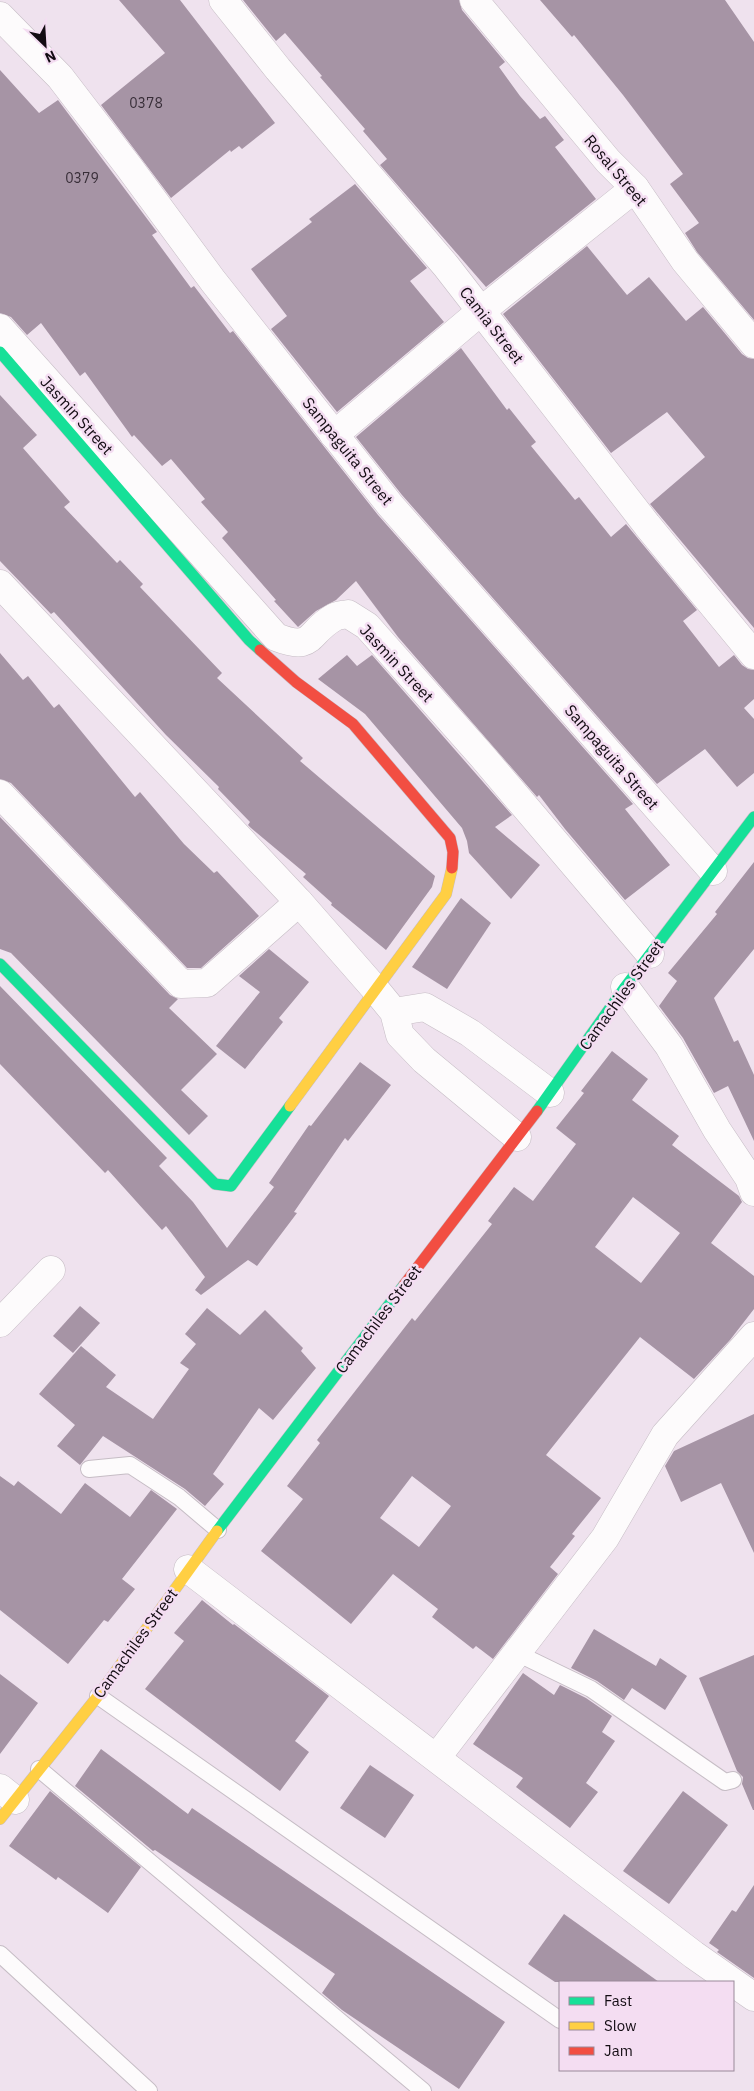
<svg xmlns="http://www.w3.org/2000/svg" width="754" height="2091" viewBox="0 0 754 2091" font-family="'IBM Plex Sans',sans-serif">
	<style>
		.building { fill: #a694a5; fill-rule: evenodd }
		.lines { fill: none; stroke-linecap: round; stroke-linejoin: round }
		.lane-casing { stroke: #c6bdc5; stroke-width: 18 }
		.street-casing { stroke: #c6bdc5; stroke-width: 29 }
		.fast-casing { stroke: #c6bdc5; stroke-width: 12 }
		.slow-casing { stroke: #c6bdc5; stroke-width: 12 }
		.jam-casing { stroke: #c6bdc5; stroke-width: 12 }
		.lane { stroke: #fdfbfc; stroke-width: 16 }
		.street { stroke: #fdfbfc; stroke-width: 28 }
		.fast { stroke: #16e098; stroke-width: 11 }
		.slow { stroke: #ffcf43; stroke-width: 11 }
		.jam { stroke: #f24e42; stroke-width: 11 }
		.labels { text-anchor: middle; stroke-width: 5; stroke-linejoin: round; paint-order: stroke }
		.number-label { font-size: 14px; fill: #382e38 }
		.street-label { font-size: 16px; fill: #130c13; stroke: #f4ddf2 }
	</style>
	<rect width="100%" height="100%" fill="#efe2ee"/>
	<g class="building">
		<path d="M119 0H180L275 123 242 149 239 146 231 152 230 150 171 198 101 105 165 53Z"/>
		<path d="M243 0H459L462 10 505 62 499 67 520 96 540 119 545 116 564 140 555 147 596 199 486 287 380 165 387 159 363 131 365 129 320 77 322 76 285 33 276 41Z"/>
		<path d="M540 0H725L754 42V320L697 252 685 233 699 223 670 184 683 174 623 95 574 35 572 37Z"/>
		<path d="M0 70 39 113 58 100 157 232 152 235 191 288 194 286 230 333 233 331 378 515 633 804 625 809 670 865 625 900 565 829 539 795 537 797 398 637 356 581 336 600 316 611 298 627 274 601 276 600 222 538 228 532 201 502 205 499 171 459 162 466 134 435 132 437 85 372 80 376 41 323 27 335 11 317 0 313Z"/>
		<path d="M355 184 427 268 410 281 444 322 337 412 271 329 287 316 251 269 312 222 309 219Z"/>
		<path d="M587 246 627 295 649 277 686 321 703 307 742 354 748 358 754 359V628L650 504 705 457 667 412 611 453 503 314Z"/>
		<path d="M461 348 507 410 509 408 536 442 531 446 575 500 579 497 611 537 626 524 697 610 683 621 719 667 734 655 742 665 748 669 754 670V699L744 708 754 719V773L737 787 705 749 657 784 402 495 356 437Z"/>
		<path d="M0 395 37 435 23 448 70 502 64 507 117 563 120 560 143 584 140 587 222 673 217 678 303 758 300 761 435 876 432 887 386 950 331 905 332 903 303 877 306 874 251 828 248 825 250 822 218 789 219 787 166 735 54 612 51 614 0 561Z"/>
		<path d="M0 653 23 680 28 676 54 708 59 704 135 797 140 792 184 844 214 873 217 871 259 916 201 968H187L11 783 0 779Z"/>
		<path d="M347 655 357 666 372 655 512 815 495 827 540 865 511 899 469 853 467 841 462 828 365 714 318 679Z"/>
		<path d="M0 817 170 995 178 999 169 1008 217 1054 181 1090 208 1116 189 1135 11 953 0 949Z"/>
		<path d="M754 862V949L714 998 734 1042 738 1040 754 1075V1141L728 1086 714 1093 683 1038 659 1006 677 981 668 973 717 914 715 912Z"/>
		<path d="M461 898 491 923 447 989 412 967Z"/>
		<path d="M269 949 309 982 279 1018 283 1022 245 1069 216 1046 260 992 239 976Z"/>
		<path d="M0 986 167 1158 159 1166 193 1202 227 1248 274 1187 269 1183 309 1125 311 1126 360 1062 391 1085 348 1141 345 1138 294 1212 297 1213 257 1266 248 1260 201 1295 195 1290 205 1277 166 1226 162 1230 108 1170 105 1173 0 1064Z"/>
		<path d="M612 1051 648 1079 632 1100 679 1136 672 1145 739 1196 742 1202 711 1243 754 1276V1309L730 1340 694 1379 640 1337 546 1455 601 1498 572 1534 575 1536 550 1567 558 1574 493 1659 476 1646 473 1649 432 1617 438 1609 393 1574 351 1624 261 1551 303 1499 287 1486 320 1443 317 1440 412 1318 415 1321 492 1224 488 1221 514 1187 533 1201 576 1144 556 1128 584 1093 581 1091ZM633 1197 680 1233 641 1283 595 1247ZM412 1476 451 1506 419 1547 380 1518Z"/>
		<path d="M80 1306 100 1323 73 1353 53 1336Z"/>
		<path d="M207 1308 240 1335 265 1310 303 1348 301 1351 316 1368 273 1420 259 1408 213 1474 224 1484 205 1506 185 1489 103 1436 80 1465 57 1446 75 1425 39 1394 81 1346 116 1375 106 1387 153 1419 189 1369 180 1363 196 1344 185 1334Z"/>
		<path d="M754 1414V1553L721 1483 681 1502 665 1466 674 1451Z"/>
		<path d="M0 1476 14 1486 18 1481 61 1514 85 1483 130 1517 151 1490 177 1509 122 1579 135 1589 108 1622 104 1620 68 1664 0 1610Z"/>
		<path d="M202 1600 233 1625 234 1624 329 1696 295 1741 309 1752 280 1791 145 1689 184 1641 174 1633Z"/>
		<path d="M594 1629 656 1666 660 1658 687 1676 665 1710 632 1688 624 1700 597 1681 571 1668Z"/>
		<path d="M754 1655V1810H753L742 1784 743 1777 737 1771 699 1678Z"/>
		<path d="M523 1673 554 1695 560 1685 586 1698 612 1716 602 1732 615 1741 586 1783 598 1792 570 1828 516 1787 523 1778 473 1744Z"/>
		<path d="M0 1674 38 1703 0 1754Z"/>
		<path d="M101 1749 188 1814 192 1808 505 2022 459 2089 342 2010 322 1993 335 1974 155 1850 153 1851 75 1786Z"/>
		<path d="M370 1765 414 1795 385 1838 340 1808Z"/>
		<path d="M50 1791 141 1867 108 1913 58 1877 56 1880 9 1846Z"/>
		<path d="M683 1791 728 1825 669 1904 623 1871Z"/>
		<path d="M754 1885V1978L717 1952 719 1950 709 1943 732 1910 736 1912Z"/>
		<path d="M564 1914 659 1982H555L528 1964Z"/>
	</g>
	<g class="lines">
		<g class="lane-casing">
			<g id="lane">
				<path d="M89 1469 130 1465 179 1497 218 1530"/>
				<path d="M516 1655 527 1658 591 1689 725 1782 733 1780"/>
				<path d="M98 1696 560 2020"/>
				<path d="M39 1769 423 2091"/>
				<path d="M0 1954 149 2091"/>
			</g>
		</g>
		<g class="street-casing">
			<g id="street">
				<path d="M223 0 278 69 446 266 647 525 754 655"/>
				<path d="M474 0 608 161 635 188 685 261 754 344"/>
				<path d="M0 16 60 77 129 167 213 281 390 505 713 871"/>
				<path d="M0 328 276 637C314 652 307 633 333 618 337 615 344 615 348 614L367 626 482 756 650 954"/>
				<path d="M334 435 481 311 635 188"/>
				<path d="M0 584 299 902 376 990 394 1012 400 1035 424 1060 517 1137"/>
				<path d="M0 794 181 984 207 983 299 902"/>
				<path d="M625 987 669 1046 717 1130 749 1178 754 1192"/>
				<path d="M394 1012 425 1007 470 1033 550 1093"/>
				<path d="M0 1323 51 1270"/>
				<path d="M188 1569 694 1955 754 1997"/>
				<path d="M437 1757 605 1538 665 1435 754 1336"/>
				<path d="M0 1788 15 1800"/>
			</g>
		</g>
		<g class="fast-casing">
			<g id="fast">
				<path d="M0 352 249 640 260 650"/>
				<path d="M0 964 215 1184 231 1186 290 1106"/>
				<path d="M537 1111 625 987 754 817"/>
				<path d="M217 1531 404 1285"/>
			</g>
		</g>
		<g class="slow-casing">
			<g id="slow">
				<path d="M290 1106 446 894 452 868"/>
				<path d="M0 1819 98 1696 217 1531"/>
			</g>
		</g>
		<g class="jam-casing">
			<g id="jam">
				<path d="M260 650 296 682 353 724 450 838 453 852 452 868"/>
				<path d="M404 1285 537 1111"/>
			</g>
		</g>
		<use href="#lane" class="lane"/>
		<use href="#street" class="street"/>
		<use href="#fast" class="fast"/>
		<use href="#slow" class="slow"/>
		<use href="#jam" class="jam"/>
	</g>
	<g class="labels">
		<g class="number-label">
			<text x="146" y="108">0378</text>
			<text x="82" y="183">0379</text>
		</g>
		<g class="street-label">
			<text transform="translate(616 170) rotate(50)" y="6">Rosal Street</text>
			<text transform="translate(492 325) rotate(52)" y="6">Camia Street</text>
			<text transform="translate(77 415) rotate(48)" y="6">Jasmin Street</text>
			<text transform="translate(348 451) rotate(51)" y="6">Sampaguita Street</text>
			<text transform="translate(397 663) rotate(47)" y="6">Jasmin Street</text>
			<text transform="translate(612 757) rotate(49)" y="6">Sampaguita Street</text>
			<text transform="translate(621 995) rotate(-54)" y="6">Camachiles Street</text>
			<text transform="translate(378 1319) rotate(-53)" y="6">Camachiles Street</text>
			<text transform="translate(135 1643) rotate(-54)" y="6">Camachiles Street</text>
		</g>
	</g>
	<rect x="559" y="1981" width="175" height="90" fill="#f4ddf2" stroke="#9a8999"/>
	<rect x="569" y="1997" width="25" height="8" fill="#16e098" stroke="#9a8999"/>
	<text x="604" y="2006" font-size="15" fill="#130c13">Fast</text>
	<rect x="569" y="2022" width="25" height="8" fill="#ffcf43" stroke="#9a8999"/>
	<text x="604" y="2031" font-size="15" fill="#130c13">Slow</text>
	<rect x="569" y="2047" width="25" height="8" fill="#f24e42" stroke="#9a8999"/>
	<text x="604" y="2056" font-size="15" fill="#130c13">Jam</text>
	<g transform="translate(45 45) rotate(155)" stroke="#f4ddf2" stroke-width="4" paint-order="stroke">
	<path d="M0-4L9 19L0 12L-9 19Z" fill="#130c13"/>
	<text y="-8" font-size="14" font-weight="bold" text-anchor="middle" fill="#130c13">N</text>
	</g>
</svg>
